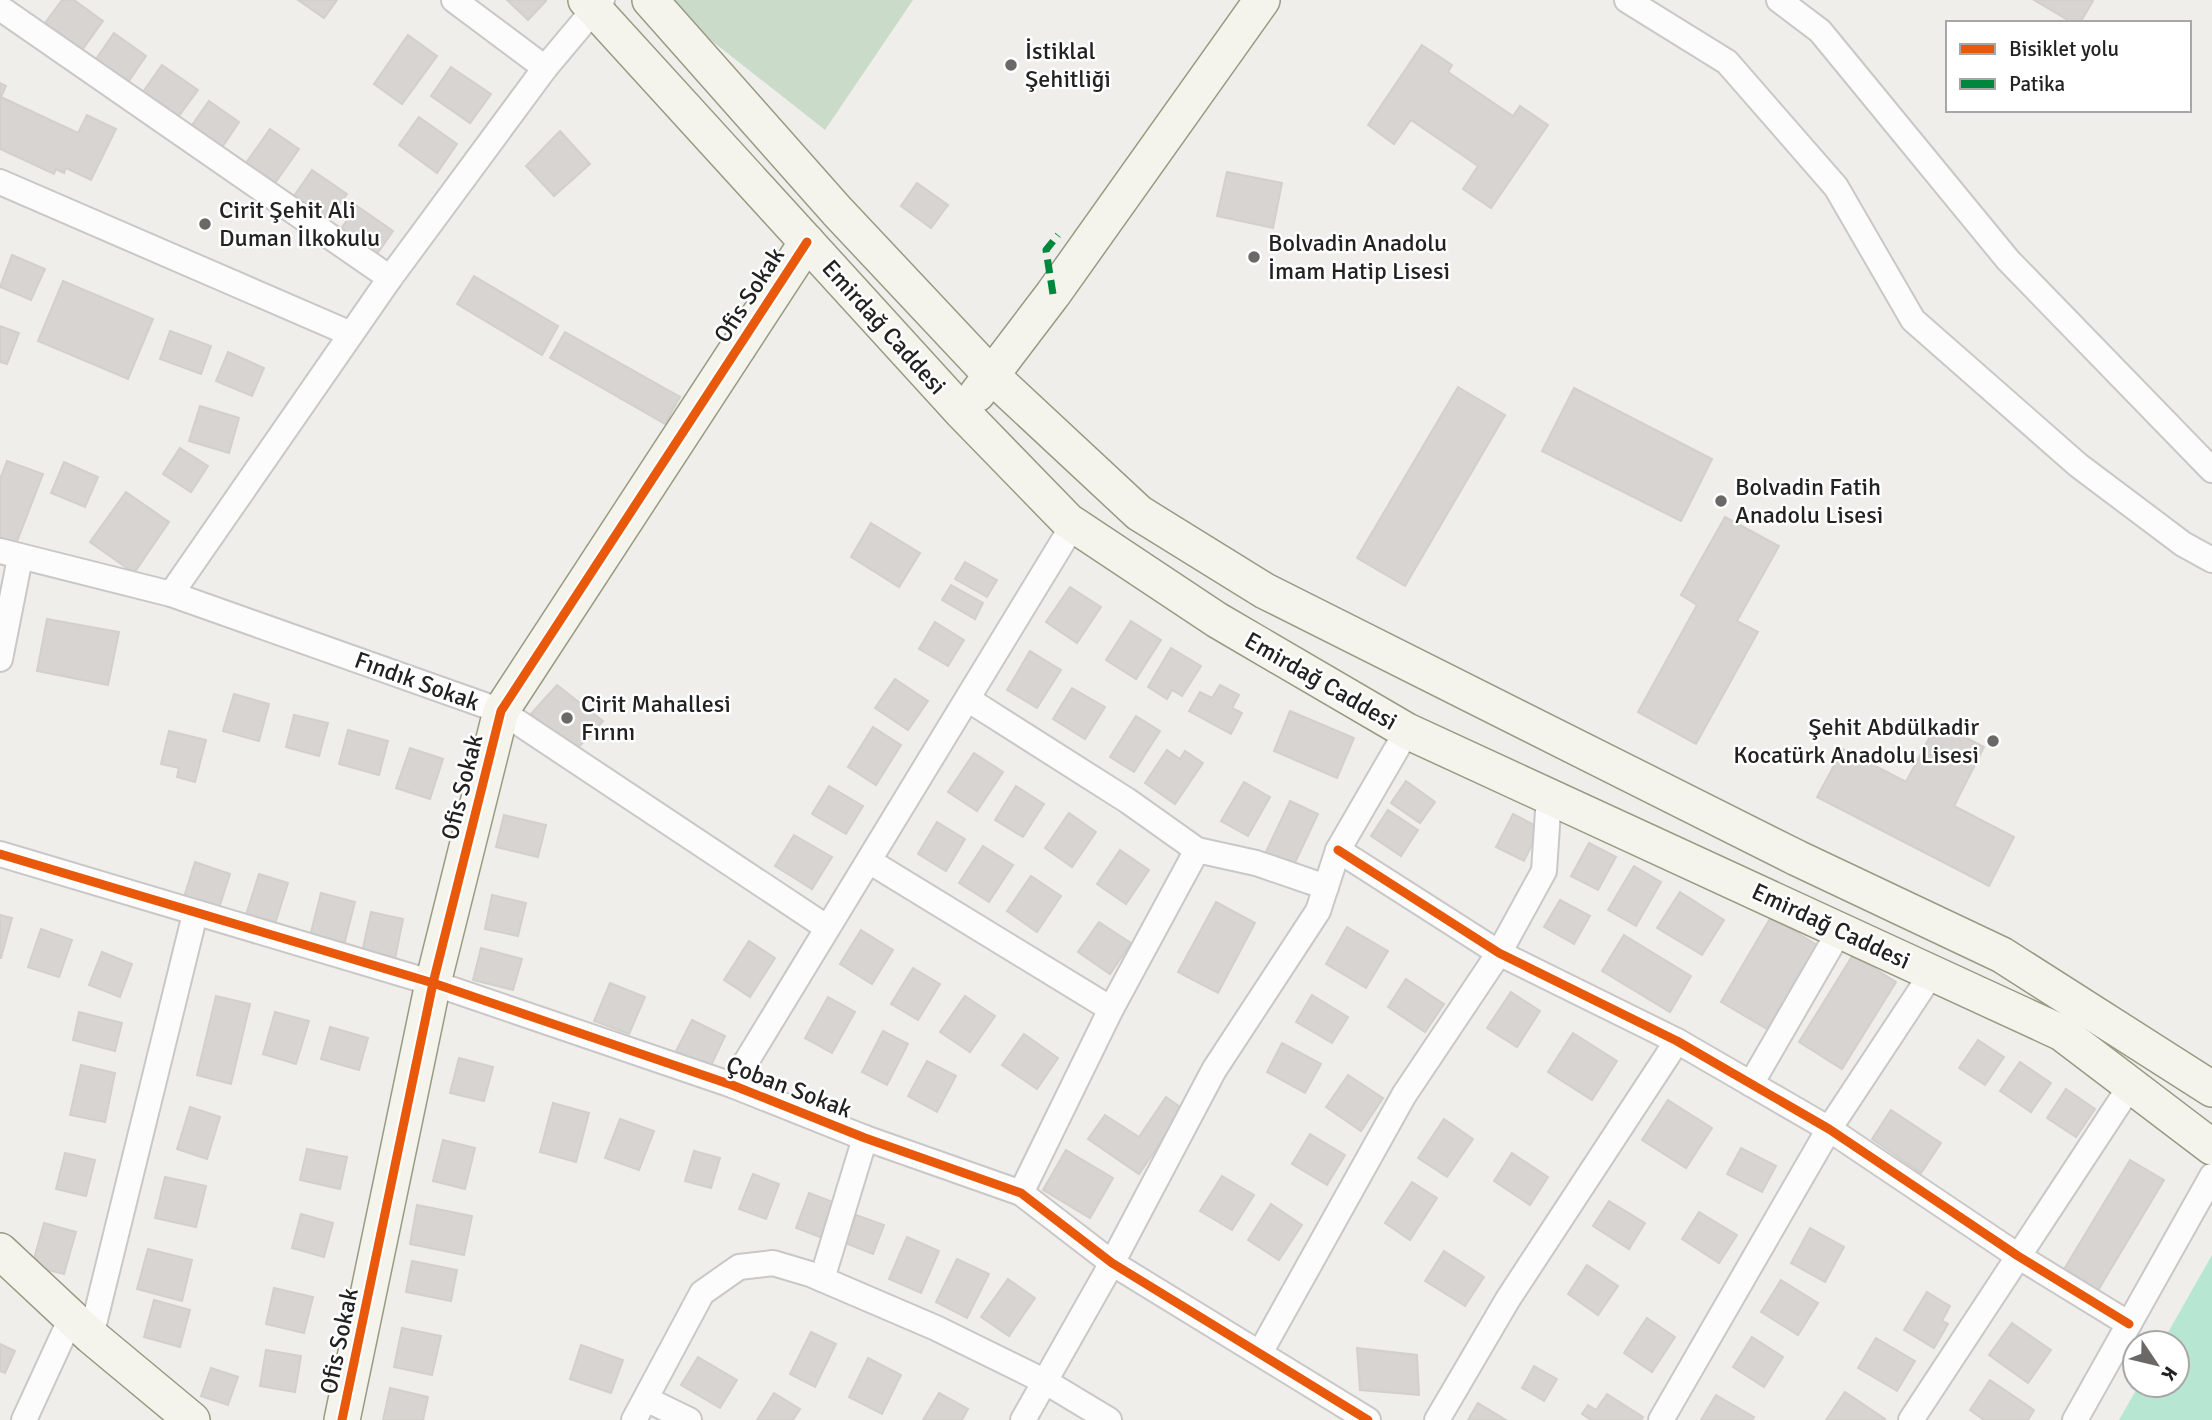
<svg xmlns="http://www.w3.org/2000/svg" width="2212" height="1420" viewBox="0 0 2212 1420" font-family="Signika,sans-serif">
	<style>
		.cemetery { fill: #cadbca }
		.pitch { fill: #b7e6d2 }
		.building { fill: #d7d4d2; stroke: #d3d0cc; stroke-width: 2 }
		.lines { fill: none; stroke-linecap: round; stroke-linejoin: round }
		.street-casing { stroke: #c9c8c7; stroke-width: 28 }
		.secondary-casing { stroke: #999a82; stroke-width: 38 }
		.street { stroke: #fdfcfc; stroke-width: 24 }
		.secondary { stroke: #f4f4ed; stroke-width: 35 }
		.quiet { stroke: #00873e; stroke-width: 7; stroke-dasharray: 14 7; stroke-linecap: butt }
		.cycleway-casing { stroke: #fff; stroke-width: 13 }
		.cycleway { stroke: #e8590c; stroke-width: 9 }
		.poi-dot { fill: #6a6968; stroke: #fff; stroke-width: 2.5 }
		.labels { text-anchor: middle; stroke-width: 5; stroke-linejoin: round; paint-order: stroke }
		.poi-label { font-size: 24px; fill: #222; stroke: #fff; text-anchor: start }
		.street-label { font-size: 24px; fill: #222; stroke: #fff }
	</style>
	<rect width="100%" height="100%" fill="#f0eeeb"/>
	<path class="cemetery" d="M660 0H913L825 130Z"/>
	<path class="pitch" d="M2212 1255V1420H2119L2139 1385H2177V1343H2162Z"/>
	<g class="building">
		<path d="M62 0H74L103 21 82 50 45 23Z"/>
		<path d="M298 0H337L324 18Z"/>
		<path d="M507 0H545L546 1 528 20Z"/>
		<path d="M2034 0H2091L2093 1 2080 23H2073Z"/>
		<path d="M114 33 146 56 126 85 94 62Z"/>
		<path d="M408 35 437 56 402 104 374 84Z"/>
		<path d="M1422 45 1452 65 1448 72 1513 116 1520 106 1548 125 1491 208 1463 189 1478 166 1411 120 1394 144 1368 125Z"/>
		<path d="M162 65 198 90 178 117 143 92Z"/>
		<path d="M451 67 491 94 470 123 431 96Z"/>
		<path d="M0 83 6 86 1 97 78 133 87 115 116 129 91 180 66 168 64 173 56 169 54 174 0 149Z"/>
		<path d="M209 101 239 122 221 149 190 128Z"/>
		<path d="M419 117 457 144 437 173 399 145Z"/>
		<path d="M270 129 299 149 275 183 246 163Z"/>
		<path d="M560 131 590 164 554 196 526 166Z"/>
		<path d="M312 170 347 194 326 223 292 199Z"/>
		<path d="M1227 172 1282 183 1273 228 1217 216Z"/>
		<path d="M917 183 948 205 931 228 901 206Z"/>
		<path d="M357 206 393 231 372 261 336 236Z"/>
		<path d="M12 255 45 269 31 300 0 287Z"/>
		<path d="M474 276 558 326 542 355 457 304Z"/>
		<path d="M63 281 153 319 128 379 38 341Z"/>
		<path d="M0 326 19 333 7 364 0 362Z"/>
		<path d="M170 331 211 346 201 374 160 359Z"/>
		<path d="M565 332 680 397 665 424 550 358Z"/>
		<path d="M228 352 264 368 252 396 216 381Z"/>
		<path d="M1458 387 1505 415 1405 586 1357 558Z"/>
		<path d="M1574 388 1712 459 1681 521 1542 451Z"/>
		<path d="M200 406 239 418 229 453 189 441Z"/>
		<path d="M180 448 208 466 191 492 163 474Z"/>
		<path d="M7 461 43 474 16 544 0 538V479Z"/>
		<path d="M64 462 98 477 85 507 51 493Z"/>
		<path d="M126 492 169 522 134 573 90 542Z"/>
		<path d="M1725 517 1779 546 1737 621 1758 632 1696 744 1638 712 1697 605 1681 595Z"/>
		<path d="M871 523 920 553 899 587 851 557Z"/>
		<path d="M965 562 997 580 987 597 955 579Z"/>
		<path d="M951 585 983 603 975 619 942 600Z"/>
		<path d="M1070 587 1101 607 1077 643 1046 622Z"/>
		<path d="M47 619 119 632 108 685 37 671Z"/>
		<path d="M1131 621 1161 640 1136 679 1106 660Z"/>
		<path d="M935 622 964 640 948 666 919 649Z"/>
		<path d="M1171 648 1201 666 1182 696 1172 690 1167 699 1148 687Z"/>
		<path d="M1030 651 1061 670 1037 708 1007 690Z"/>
		<path d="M895 679 928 701 908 730 875 708Z"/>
		<path d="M557 685 603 721 576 750 531 714Z"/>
		<path d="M1220 685 1239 695 1232 708 1242 713 1231 734 1189 711 1200 692 1212 698Z"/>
		<path d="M1072 688 1105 707 1085 739 1053 719Z"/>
		<path d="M234 694 269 704 259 741 223 731Z"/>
		<path d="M1290 711 1354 738 1337 778 1274 751Z"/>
		<path d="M294 715 328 723 319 756 286 747Z"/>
		<path d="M1136 716 1160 731 1134 772 1110 757Z"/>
		<path d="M1937 723 1984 747 1954 806 2014 837 1989 886 1817 797 1843 749 1906 782Z"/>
		<path d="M873 727 901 745 876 785 848 767Z"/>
		<path d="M348 730 388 741 379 775 339 764Z"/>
		<path d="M169 731 206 740 195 782 177 777 179 768 161 764Z"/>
		<path d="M410 748 443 759 430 799 396 788Z"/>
		<path d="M1167 750 1180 759 1185 751 1203 763 1175 804 1145 783Z"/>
		<path d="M974 753 1003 772 977 811 948 792Z"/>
		<path d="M1406 781 1435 802 1420 823 1391 803Z"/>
		<path d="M1244 782 1270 797 1248 836 1221 821Z"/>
		<path d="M829 786 863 806 846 834 812 814Z"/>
		<path d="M1016 786 1044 804 1023 837 995 820Z"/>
		<path d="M1290 801 1318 814 1292 869 1264 856Z"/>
		<path d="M1388 810 1418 830 1401 856 1371 836Z"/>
		<path d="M1069 813 1096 832 1072 867 1045 848Z"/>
		<path d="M1513 814 1540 828 1524 861 1496 847Z"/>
		<path d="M504 815 546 825 538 857 496 847Z"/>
		<path d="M937 822 965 839 946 871 918 854Z"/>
		<path d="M794 835 832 857 812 889 775 866Z"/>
		<path d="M1589 843 1616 857 1598 890 1571 876Z"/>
		<path d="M983 846 1013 865 989 902 959 883Z"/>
		<path d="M1120 850 1149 870 1126 904 1097 884Z"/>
		<path d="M195 862 230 874 218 911 183 900Z"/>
		<path d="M1634 866 1661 882 1636 926 1608 910Z"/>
		<path d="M259 874 288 883 274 927 245 918Z"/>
		<path d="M1031 876 1061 896 1037 932 1007 911Z"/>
		<path d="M1680 892 1724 920 1702 955 1657 928Z"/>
		<path d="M321 893 355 902 344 945 310 936Z"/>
		<path d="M492 895 526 903 518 936 485 929Z"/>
		<path d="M1560 900 1590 916 1574 944 1544 927Z"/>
		<path d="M1216 902 1255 923 1218 993 1178 972Z"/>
		<path d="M371 912 403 919 395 959 362 952Z"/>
		<path d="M0 915 12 918 1 958H0Z"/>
		<path d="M1771 917 1822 948 1772 1032 1721 1002Z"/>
		<path d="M1099 922 1131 943 1110 974 1078 952Z"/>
		<path d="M1347 927 1388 951 1366 988 1326 964Z"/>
		<path d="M41 929 72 940 59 977 28 967Z"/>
		<path d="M861 930 893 950 872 984 840 964Z"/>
		<path d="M1624 935 1691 976 1670 1012 1602 971Z"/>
		<path d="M749 941 775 958 750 997 724 980Z"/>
		<path d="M481 948 522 959 513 990 473 980Z"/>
		<path d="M102 952 132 964 120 997 89 985Z"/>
		<path d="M1853 955 1896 982 1842 1069 1799 1042Z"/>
		<path d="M913 968 940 984 918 1020 891 1004Z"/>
		<path d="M1406 979 1444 1004 1425 1032 1388 1007Z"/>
		<path d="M610 983 645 997 629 1034 594 1021Z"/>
		<path d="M1511 992 1540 1011 1517 1047 1487 1028Z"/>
		<path d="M1312 995 1348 1017 1332 1043 1296 1022Z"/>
		<path d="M216 996 250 1004 231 1084 197 1075Z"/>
		<path d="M965 996 995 1016 970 1052 940 1032Z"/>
		<path d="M828 997 855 1012 832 1053 805 1038Z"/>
		<path d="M79 1012 122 1023 115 1051 73 1040Z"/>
		<path d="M275 1012 309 1021 296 1064 263 1054Z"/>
		<path d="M692 1020 725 1036 708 1072 674 1055Z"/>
		<path d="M330 1027 368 1038 359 1070 321 1059Z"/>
		<path d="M883 1031 908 1044 887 1085 862 1072Z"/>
		<path d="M1573 1033 1617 1061 1592 1100 1548 1072Z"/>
		<path d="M1024 1034 1058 1058 1037 1089 1002 1065Z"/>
		<path d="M1978 1040 2004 1057 1985 1085 1959 1068Z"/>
		<path d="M1282 1043 1321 1064 1305 1093 1267 1072Z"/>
		<path d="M459 1058 493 1067 484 1101 450 1093Z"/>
		<path d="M927 1061 956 1076 937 1112 908 1096Z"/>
		<path d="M2020 1062 2051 1083 2031 1112 2000 1091Z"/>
		<path d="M81 1065 115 1073 105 1122 70 1115Z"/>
		<path d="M1348 1075 1383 1098 1361 1131 1326 1107Z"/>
		<path d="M2066 1089 2095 1109 2076 1137 2047 1118Z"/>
		<path d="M1166 1097 1183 1109 1139 1174 1088 1139 1105 1115 1139 1137Z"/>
		<path d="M1668 1100 1712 1128 1686 1168 1642 1140Z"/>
		<path d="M553 1103 589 1113 576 1162 540 1152Z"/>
		<path d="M190 1107 220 1117 207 1159 177 1149Z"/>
		<path d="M1891 1110 1941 1143 1921 1173 1872 1139Z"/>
		<path d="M620 1119 654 1131 639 1170 605 1158Z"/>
		<path d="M1444 1119 1473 1139 1447 1177 1418 1158Z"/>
		<path d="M1310 1134 1345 1155 1327 1185 1292 1164Z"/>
		<path d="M443 1140 475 1148 465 1189 433 1181Z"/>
		<path d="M1741 1148 1776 1166 1762 1192 1727 1174Z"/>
		<path d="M307 1149 347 1157 340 1189 300 1180Z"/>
		<path d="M1066 1150 1113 1178 1090 1218 1043 1190Z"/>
		<path d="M694 1151 720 1158 711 1188 685 1181Z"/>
		<path d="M65 1153 95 1160 86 1196 56 1189Z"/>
		<path d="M1512 1153 1548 1177 1530 1205 1494 1181Z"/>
		<path d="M2130 1160 2164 1180 2097 1292 2063 1271Z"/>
		<path d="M753 1174 779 1184 766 1219 739 1209Z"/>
		<path d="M1222 1176 1254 1195 1232 1230 1200 1211Z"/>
		<path d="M165 1177 206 1186 196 1227 155 1218Z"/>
		<path d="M1412 1182 1437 1198 1410 1240 1385 1223Z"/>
		<path d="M809 1193 838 1204 825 1239 796 1228Z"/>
		<path d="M1609 1201 1645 1223 1629 1249 1593 1226Z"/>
		<path d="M1271 1204 1302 1225 1279 1260 1248 1240Z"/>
		<path d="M417 1205 472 1216 464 1255 410 1244Z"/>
		<path d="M1699 1212 1737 1235 1719 1263 1682 1239Z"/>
		<path d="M301 1214 333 1223 324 1257 292 1248Z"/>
		<path d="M856 1215 884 1225 873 1254 845 1243Z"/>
		<path d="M44 1223 76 1232 64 1274 32 1266Z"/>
		<path d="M1810 1228 1844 1247 1825 1282 1791 1263Z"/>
		<path d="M907 1237 939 1251 921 1293 889 1279Z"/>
		<path d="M148 1249 192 1260 182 1301 137 1289Z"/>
		<path d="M1444 1251 1484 1277 1465 1306 1425 1281Z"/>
		<path d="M957 1259 989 1274 967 1318 936 1302Z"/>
		<path d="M412 1261 457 1270 451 1301 406 1292Z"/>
		<path d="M1587 1265 1618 1286 1598 1315 1568 1294Z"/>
		<path d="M1008 1279 1035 1298 1009 1336 981 1317Z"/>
		<path d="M1781 1280 1818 1303 1798 1335 1761 1312Z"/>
		<path d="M274 1288 313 1297 304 1333 266 1324Z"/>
		<path d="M1927 1292 1950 1306 1942 1321 1948 1324 1934 1348 1904 1330Z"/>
		<path d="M154 1300 190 1310 180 1347 144 1337Z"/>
		<path d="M1647 1318 1675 1337 1652 1372 1624 1353Z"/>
		<path d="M2012 1323 2051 1350 2028 1383 1989 1355Z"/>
		<path d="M402 1328 441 1336 432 1375 394 1367Z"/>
		<path d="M811 1332 836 1344 815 1387 790 1374Z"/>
		<path d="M1752 1337 1783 1357 1764 1387 1733 1367Z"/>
		<path d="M1876 1338 1915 1361 1897 1391 1858 1368Z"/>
		<path d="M0 1344 15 1351 5 1373 0 1371Z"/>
		<path d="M581 1345 623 1360 611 1393 570 1379Z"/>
		<path d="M1357 1348 1417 1355 1419 1395 1360 1390Z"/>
		<path d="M266 1350 301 1356 295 1392 260 1386Z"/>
		<path d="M698 1357 737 1380 720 1408 681 1385Z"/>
		<path d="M868 1358 901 1375 882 1414 849 1397Z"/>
		<path d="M1534 1366 1557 1379 1544 1401 1522 1388Z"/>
		<path d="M211 1368 238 1377 228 1405 201 1396Z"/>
		<path d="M1990 1380 2034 1410 2028 1420H1984L1970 1410Z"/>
		<path d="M390 1388 428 1397 423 1420H383Z"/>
		<path d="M1845 1392 1885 1419 1884 1420H1826Z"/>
		<path d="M774 1393 800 1409 793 1420H757Z"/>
		<path d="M939 1393 968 1409 962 1420H923Z"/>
		<path d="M1607 1394 1643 1417 1641 1420H1591L1582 1414 1588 1405 1596 1410Z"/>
		<path d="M1716 1395 1754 1417 1752 1420H1701Z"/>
		<path d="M1478 1403 1506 1420H1468Z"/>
	</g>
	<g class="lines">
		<g class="street-casing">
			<g id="street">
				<path d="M454 0 545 68"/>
				<path d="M1627 0 1727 62 1836 187 1913 320 2078 465 2183 544 2212 560"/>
				<path d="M1779 0 1820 31 2008 260 2212 470"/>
				<path d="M0 8 390 278"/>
				<path d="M0 182 351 334"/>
				<path d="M0 551 171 594 501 711 826 927"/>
				<path d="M171 594 390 278 545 68 602 0"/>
				<path d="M0 659 20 558"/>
				<path d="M969 700 1128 801 1197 850 1256 863 1326 887"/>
				<path d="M1338 850 1499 953 1677 1041 1829 1129 2018 1256 2129 1324"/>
				<path d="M0 854 433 983 732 1085 865 1138 1021 1193 1112 1263 1368 1420"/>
				<path d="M869 861 1111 1009"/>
				<path d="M1751 1084 1840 930"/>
				<path d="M732 1085 1073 525"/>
				<path d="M1021 1193 1111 1009 1197 850"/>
				<path d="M822 1279 865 1138"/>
				<path d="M91 1336 195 914"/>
				<path d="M1260 1353 1404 1095 1499 953 1544 871 1549 796"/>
				<path d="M646 1399 689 1420"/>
				<path d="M24 1420 71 1318"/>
				<path d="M634 1420 702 1293 739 1267 773 1263 810 1274 936 1328 1046 1382 1109 1420"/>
				<path d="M1023 1420 1112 1263 1214 1070 1318 911 1338 850 1407 731"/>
				<path d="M1437 1420 1508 1299 1677 1041"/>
				<path d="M1661 1420 1829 1129 1932 973"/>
				<path d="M1911 1420 2131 1085"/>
				<path d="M2075 1420 2212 1176"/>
			</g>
		</g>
		<g class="secondary-casing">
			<g id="secondary">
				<path d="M586 0 961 411 1068 521 1217 620 1407 731 2062 1033 2212 1147"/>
				<path d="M650 0 837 211 993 377 1139 513 1265 591 1797 858 2002 955 2212 1089"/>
				<path d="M977 394 1053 294 1262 0"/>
				<path d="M0 1251 91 1336 192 1420"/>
				<path d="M342 1420 433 983 501 711 807 242"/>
			</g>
		</g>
		<use href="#street" class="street"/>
		<use href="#secondary" class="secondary"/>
		<path class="quiet" d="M1053 294 1046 250 1058 235"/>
		<g class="cycleway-casing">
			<g id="cycleway">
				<path d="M1338 850 1499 953 1677 1041 1829 1129 2018 1256 2129 1324"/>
				<path d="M0 854 433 983 732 1085 865 1138 1021 1193 1112 1263 1368 1420"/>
				<path d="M342 1420 433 983 501 711 807 242"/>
			</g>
		</g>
		<use href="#cycleway" class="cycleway"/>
	</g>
	<g class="poi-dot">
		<circle cx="1011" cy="65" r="7"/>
		<circle cx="205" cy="224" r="7"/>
		<circle cx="1254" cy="257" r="7"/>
		<circle cx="1721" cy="501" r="7"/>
		<circle cx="567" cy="718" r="7"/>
		<circle cx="1993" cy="741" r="7"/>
	</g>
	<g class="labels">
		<g class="poi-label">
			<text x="1025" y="59">İstiklal<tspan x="1025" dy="28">Şehitliği</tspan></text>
			<text x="219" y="218">Cirit Şehit Ali<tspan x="219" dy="28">Duman İlkokulu</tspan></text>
			<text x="1268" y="251">Bolvadin Anadolu<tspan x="1268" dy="28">İmam Hatip Lisesi</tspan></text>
			<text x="1735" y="495">Bolvadin Fatih<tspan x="1735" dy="28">Anadolu Lisesi</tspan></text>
			<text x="581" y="712">Cirit Mahallesi<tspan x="581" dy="28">Fırını</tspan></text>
			<text x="1979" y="735" text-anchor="end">Şehit Abdülkadir<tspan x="1979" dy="28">Kocatürk Anadolu Lisesi</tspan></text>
		</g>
		<g class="street-label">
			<text transform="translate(749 295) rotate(-57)" y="8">Ofis Sokak</text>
			<text transform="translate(884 327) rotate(48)" y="8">Emirdağ Caddesi</text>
			<text transform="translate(417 681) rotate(20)" y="8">Fındık Sokak</text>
			<text transform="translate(1321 681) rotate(30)" y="8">Emirdağ Caddesi</text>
			<text transform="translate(462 787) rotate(-76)" y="8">Ofis Sokak</text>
			<text transform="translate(1831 926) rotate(25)" y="8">Emirdağ Caddesi</text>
			<text transform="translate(789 1087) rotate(21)" y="8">Çoban Sokak</text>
			<text transform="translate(339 1341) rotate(-78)" y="8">Ofis Sokak</text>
		</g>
	</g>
	<rect x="1946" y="21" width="245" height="91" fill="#ffffff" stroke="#a7a7a7" stroke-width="2"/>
	<rect x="1960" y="44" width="35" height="10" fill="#e8590c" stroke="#a7a7a7" stroke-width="2"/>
	<text x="2009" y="56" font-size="21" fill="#222222">Bisiklet yolu</text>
	<rect x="1960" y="79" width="35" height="10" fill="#00873e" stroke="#a7a7a7" stroke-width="2"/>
	<text x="2009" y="91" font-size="21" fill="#222222">Patika</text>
	<g transform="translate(2156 1364) rotate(125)"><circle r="33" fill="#ffffff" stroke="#a7a7a7" stroke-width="2"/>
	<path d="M0-5L12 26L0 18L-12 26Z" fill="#6a6968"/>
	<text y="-10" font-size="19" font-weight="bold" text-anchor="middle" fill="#222222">K</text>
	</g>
</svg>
